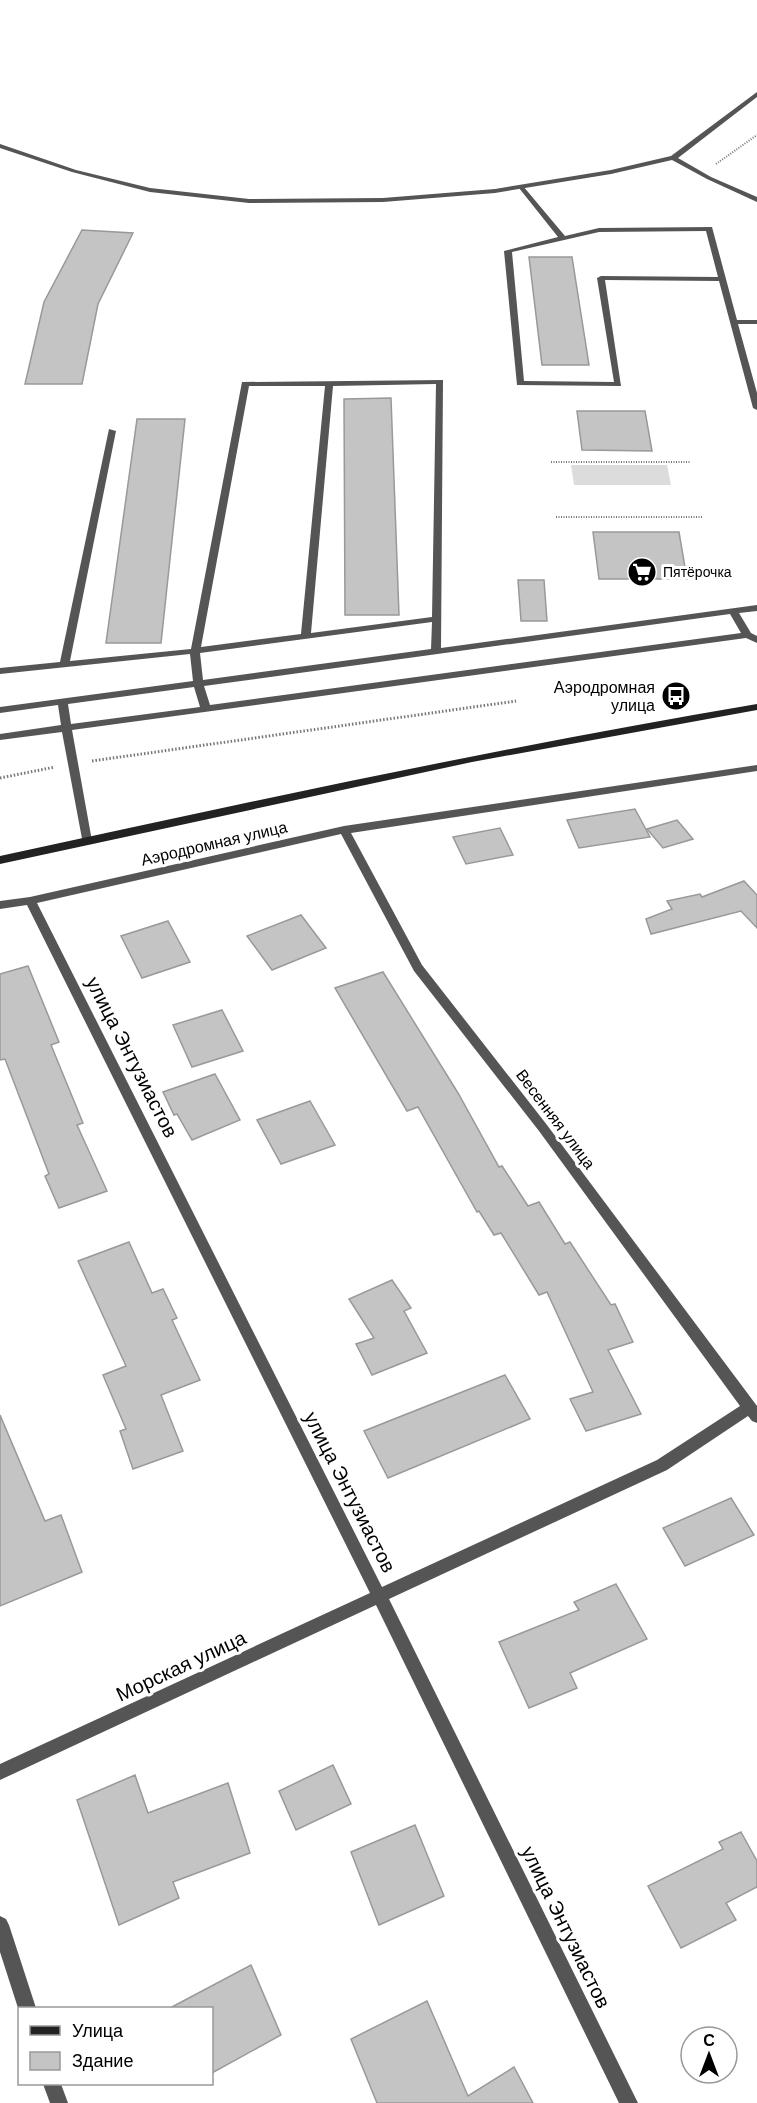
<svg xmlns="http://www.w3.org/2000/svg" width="757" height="2103" viewBox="0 0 757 2103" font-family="'DM Sans',sans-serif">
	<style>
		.green { fill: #dcdcdc }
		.building { fill: #c4c4c4; stroke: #999; stroke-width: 1.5 }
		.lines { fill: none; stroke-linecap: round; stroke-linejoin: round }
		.path-far1 { stroke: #777; stroke-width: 2; stroke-dasharray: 1 1.5; stroke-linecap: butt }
		.path { stroke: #777; stroke-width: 3; stroke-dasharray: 1.5 2; stroke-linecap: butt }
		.lane { fill: #555; fill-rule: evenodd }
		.street { fill: #555; fill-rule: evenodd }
		.secondary { fill: #222; fill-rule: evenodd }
		.labels { text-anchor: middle; stroke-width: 6; stroke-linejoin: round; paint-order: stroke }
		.far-poi-label { font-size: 14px; fill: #000; stroke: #fff; text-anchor: start }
		.poi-label { font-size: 16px; fill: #000; stroke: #fff; text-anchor: end }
		.street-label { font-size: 16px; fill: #000; stroke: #fff }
		.near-street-label { font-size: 20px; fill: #000; stroke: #fff }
	</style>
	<rect width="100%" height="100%" fill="#fff"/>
	<path class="green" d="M571 465H667L671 485H574Z"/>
	<g class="building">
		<path d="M82 230 133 233 98 304 82 384H25L44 302Z"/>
		<path d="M529 257H572L589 365H542Z"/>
		<path d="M391 398 399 615H345L344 399Z"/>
		<path d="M577 411H645L652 451 582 450Z"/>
		<path d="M137 419H185L161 643H106Z"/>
		<path d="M593 532H679L687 579H599Z"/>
		<path d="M518 580H544L547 621H521Z"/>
		<path d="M635 809 650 837 579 848 567 820Z"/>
		<path d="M677 820 693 839 663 848 647 829Z"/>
		<path d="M500 828 513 855 466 864 453 837Z"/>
		<path d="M744 881 757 895V928L741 911 651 934 646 919 672 909 667 901 700 894 702 897Z"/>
		<path d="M301 915 326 948 272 970 247 936Z"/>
		<path d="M168 921 190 962 142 978 121 936Z"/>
		<path d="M28 966 59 1042 51 1045 83 1123 77 1125 107 1191 59 1208 45 1176 49 1174 5 1059 0 1060V974Z"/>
		<path d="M383 972 458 1093 499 1167 502 1166 528 1206 539 1202 565 1244 570 1242 611 1305 615 1304 633 1342 608 1350 641 1414 586 1431 570 1399 593 1392 547 1292 539 1295 501 1233 494 1235 479 1211 477 1212 418 1107 407 1111 335 988Z"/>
		<path d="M222 1010 243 1051 192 1067 173 1025Z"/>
		<path d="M215 1074 240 1120 192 1140 177 1114 174 1115 163 1092Z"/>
		<path d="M310 1101 335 1145 281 1164 257 1120Z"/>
		<path d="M129 1242 152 1293 163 1289 177 1318 172 1320 200 1380 161 1395 183 1451 133 1469 120 1431 126 1429 103 1375 126 1366 78 1261Z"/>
		<path d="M392 1280 411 1308 404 1311 427 1353 372 1375 356 1344 374 1338 349 1299Z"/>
		<path d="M505 1375 530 1419 388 1478 364 1431Z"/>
		<path d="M0 1415 45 1521 61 1515 82 1572 0 1606Z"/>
		<path d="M731 1498 754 1535 685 1566 663 1528Z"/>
		<path d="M616 1584 647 1639 570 1673 577 1688 529 1708 499 1642 579 1610 574 1602Z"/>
		<path d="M333 1765 351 1804 296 1830 279 1791Z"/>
		<path d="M135 1775 148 1813 228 1783 250 1853 173 1882 179 1898 119 1925 77 1800Z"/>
		<path d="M415 1825 444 1896 379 1925 351 1852Z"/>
		<path d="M741 1832 757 1861V1887L726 1903 736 1920 681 1948 648 1886 723 1849 719 1842Z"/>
		<path d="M251 1965 281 2035 212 2073V2008H170Z"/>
		<path d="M427 2001 468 2096 514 2067 533 2103H377L351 2039Z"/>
	</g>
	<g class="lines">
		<g class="path-far1">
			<path d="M716 164 757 135"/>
			<path d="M551 462H691"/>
			<path d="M556 517H702"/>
		</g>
		<g class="path">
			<path d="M92 761 516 701"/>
			<path d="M0 778 55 767"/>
		</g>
		<g class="lane">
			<path d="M519 186H523L565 236 599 228 712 227 737 320H757V324H738L757 393V410L753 408 719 281 605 280 621 386 517 385 504 251 558 237 519 188ZM706 231 718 277 601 276 597 278 614 382 524 381 512 252 599 232Z"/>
			<path d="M443 380 441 648 757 605V611L739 613 751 633 757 636V643L746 638 72 730 92 841 87 845 83 844 62 732 0 740V734L61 725 58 705 0 713V707L193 681 190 654 0 674V668L60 662 109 429 116 431 70 661 191 649 242 382ZM436 384 432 617 311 633 333 386ZM249 386H325L301 634 201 647ZM730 614 741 633 210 705 204 686ZM432 622 431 649 203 680 200 653ZM194 687 200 707 71 724 68 704Z"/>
		</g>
		<g class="street">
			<path d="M757 92V97L678 158 711 177 757 197V202L707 179 672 160 611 174 495 193 383 202 249 203 150 192 72 172 0 148V144L76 170 150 188 249 199 383 198 495 189 611 170 671 156Z"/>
			<path d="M757 765V771L351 833 422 965 547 1125 757 1406V1423L752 1421 748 1416 667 1470 389 1599 638 2103H619L376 1605 0 1780V1764L370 1593 27 905 0 909V901L30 897 344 826ZM341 834 414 971 539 1131 740 1406 657 1460 382 1587 37 903Z"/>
			<path d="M0 1916 6 1919 9 1925 36 2008H20V2011L18 2008 0 1952Z"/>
			<path d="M43 2084H61L68 2103H50Z"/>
		</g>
		<path class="secondary" d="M757 704V710L472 762 0 864V856C251 801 503 747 757 704Z"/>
	</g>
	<defs>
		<g id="supermarket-disc" transform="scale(1.5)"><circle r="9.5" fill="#000" stroke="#fff"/><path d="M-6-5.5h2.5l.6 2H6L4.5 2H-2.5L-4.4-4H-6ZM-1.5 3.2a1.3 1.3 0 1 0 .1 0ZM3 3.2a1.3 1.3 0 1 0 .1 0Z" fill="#fff"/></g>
		<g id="bus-disc" transform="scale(1.5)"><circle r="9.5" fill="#000" stroke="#fff"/><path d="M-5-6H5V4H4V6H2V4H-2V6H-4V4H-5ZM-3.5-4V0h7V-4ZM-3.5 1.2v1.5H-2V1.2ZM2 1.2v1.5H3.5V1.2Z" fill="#fff"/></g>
	</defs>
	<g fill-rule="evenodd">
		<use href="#supermarket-disc" x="642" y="572"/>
		<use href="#bus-disc" x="676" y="696"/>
	</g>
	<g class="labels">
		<g class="far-poi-label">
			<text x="663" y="577">Пятёрочка</text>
		</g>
		<g class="poi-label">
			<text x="655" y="693">Аэродромная<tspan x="655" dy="18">улица</tspan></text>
		</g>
		<g class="street-label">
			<text transform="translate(214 843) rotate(-13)" y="6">Аэродромная улица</text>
			<text transform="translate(556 1119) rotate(53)" y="6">Весенняя улица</text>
		</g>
		<g class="near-street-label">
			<text transform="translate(132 1057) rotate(63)" y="7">улица Энтузиастов</text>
			<text transform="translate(350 1492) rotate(63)" y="7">улица Энтузиастов</text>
			<text transform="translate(181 1666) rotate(-25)" y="7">Морская улица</text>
			<text transform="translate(566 1927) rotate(64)" y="7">улица Энтузиастов</text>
		</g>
	</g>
	<rect x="18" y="2007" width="195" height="78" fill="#ffffff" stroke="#999999" stroke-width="1.5"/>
	<rect x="30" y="2026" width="30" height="9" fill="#222222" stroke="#999999" stroke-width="1.5"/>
	<text x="72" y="2037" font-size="18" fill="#000000">Улица</text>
	<rect x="30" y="2052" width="30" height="18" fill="#c4c4c4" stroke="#999999" stroke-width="1.5"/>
	<text x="72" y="2067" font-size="18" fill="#000000">Здание</text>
	<g transform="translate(709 2055)"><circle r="28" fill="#ffffff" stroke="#999999" stroke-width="1.5"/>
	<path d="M0-4.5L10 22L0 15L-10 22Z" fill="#000000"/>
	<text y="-9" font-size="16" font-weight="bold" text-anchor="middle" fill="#000000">С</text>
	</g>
</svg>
